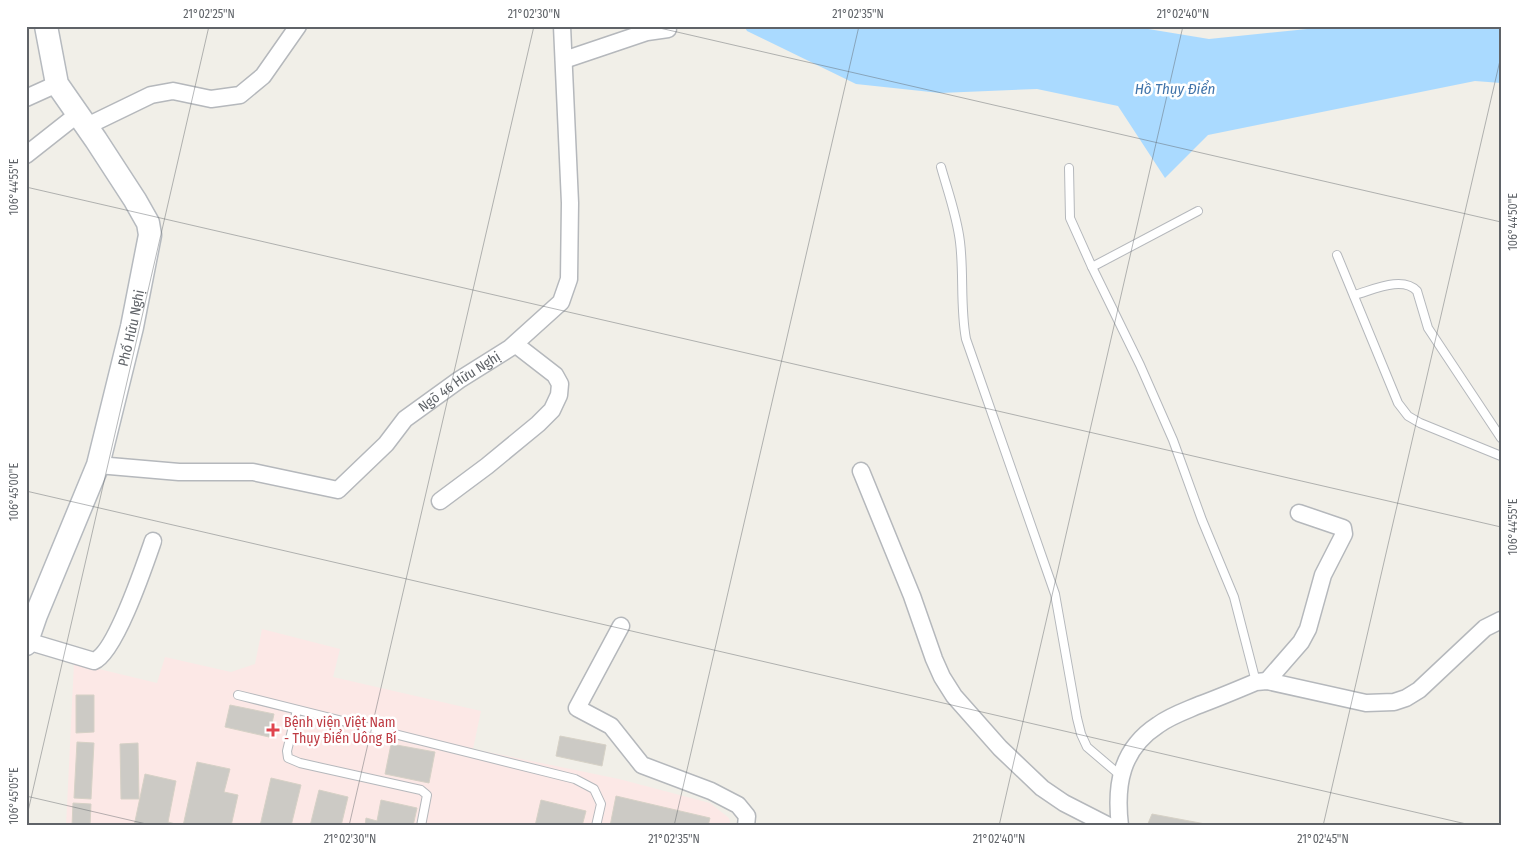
<svg xmlns="http://www.w3.org/2000/svg" width="1527" height="852" viewBox="0 0 1527 852" font-family="'Fira Sans Condensed',sans-serif">
	<style>
		.medical { fill: #fce8e6 }
		.water { fill: #aadaff }
		.building { fill: #cccac5; stroke: #d6d1c6 }
		.lines { fill: none; stroke-linecap: round; stroke-linejoin: round }
		.lane-casing { stroke: #b5b8bc; stroke-width: 10 }
		.street-casing { stroke: #b5b8bc; stroke-width: 19 }
		.secondary-casing { stroke: #b6babf; stroke-width: 25 }
		.lane { stroke: #fff; stroke-width: 8 }
		.street { stroke: #fff; stroke-width: 16 }
		.secondary { stroke: #fff; stroke-width: 22 }
		.ticks { fill: none; stroke: #5f6368; stroke-width: 1; stroke-opacity: 0.45 }
		.health-dot { fill: #e0444e; stroke: #fff; stroke-width: 2 }
		.labels { text-anchor: middle; stroke-width: 5; stroke-linejoin: round; paint-order: stroke }
		.street-label { font-size: 14px; fill: #5f6368; stroke: #fff }
		.health-label { font-size: 14px; fill: #be3a42; stroke: #fff; text-anchor: start }
		.water-label { font-size: 15px; font-style: italic; fill: #4174aa; stroke: #fff }
		.neatline { fill: none; stroke: #5f6368; stroke-width: 2 }
		.ticks-label { font-size: 12px; text-anchor: middle; fill: #5f6368 }
	</style>
	<rect width="100%" height="100%" fill="#f1efe8"/>
	<path class="medical" d="M262 629 340 649 333 677 481 711 473 749 619 779 710 803 729 818 731 826H66L74 663 157 683 165 657 231 672 255 664Z"/>
	<path class="water" d="M744 26H1130L1209 39 1337 26H1501V83L1475 81 1208 135 1165 178 1118 106 1037 89 940 93 856 84 747 31Z"/>
	<g class="building">
		<path d="M76 695H94V732L76 733Z"/>
		<path d="M230 705 274 714 269 737 225 727Z"/>
		<path d="M560 736 606 745 602 766 556 756Z"/>
		<path d="M77 742 94 743 91 799 74 798Z"/>
		<path d="M138 743 139 799H121L120 744Z"/>
		<path d="M391 744 435 752 429 783 385 774Z"/>
		<path d="M197 762 230 769 224 792 238 795 231 826H183Z"/>
		<path d="M145 774 176 781 168 822 183 826H134Z"/>
		<path d="M271 778 301 785 291 826H260Z"/>
		<path d="M319 790 348 797 341 826H310Z"/>
		<path d="M616 796 710 818 708 826H610Z"/>
		<path d="M381 800 417 808 413 826H365L366 818 377 821Z"/>
		<path d="M541 800 586 811 582 826H535Z"/>
		<path d="M73 803 91 804 90 826H72Z"/>
		<path d="M1152 814 1216 826H1147Z"/>
	</g>
	<g class="lines">
		<g class="lane-casing">
			<g id="lane">
				<path d="M941 167C948 192 957 216 960 242 964 274 960 307 966 339L1055 594 1077 718 1081 734 1087 747 1121 776"/>
				<path d="M1069 168 1070 218 1092 267 1140 365 1173 440 1202 520 1234 597 1256 682"/>
				<path d="M1337 255 1398 403 1408 416 1420 423 1501 456"/>
				<path d="M1092 267 1198 211"/>
				<path d="M1354 295C1371 291 1402 275 1417 291L1428 328 1501 438"/>
				<path d="M238 695 575 779 594 789 601 804 596 826"/>
				<path d="M297 710 287 751 288 758 300 763 421 790 427 795 421 826"/>
			</g>
		</g>
		<g class="street-casing">
			<g id="street">
				<path d="M564 60 647 32 668 29"/>
				<path d="M26 98 57 84"/>
				<path d="M87 126 151 95 173 91 211 99 240 95 263 76 298 26"/>
				<path d="M26 155 78 114"/>
				<path id="s1" d="M98 465 179 472H253L338 490 386 444 405 419 459 380 510 348 561 302 569 279 570 203 562 26"/>
				<path d="M861 471 912 596 934 659 942 677 954 696 1000 748 1042 788 1064 803 1109 826"/>
				<path d="M440 501 487 466 538 424 552 410 559 395 560 384 555 375 515 344"/>
				<path d="M621 626 577 708 611 726 642 765 711 791 738 805 747 816 746 826"/>
				<path d="M27 641 94 661C115 653 145 564 153 541"/>
				<path d="M1267 681 1301 642 1308 629 1323 575 1344 534 1343 528 1299 513"/>
				<path d="M1120 826C1115 785 1121 749 1158 725 1170 716 1185 711 1199 705 1218 698 1237 690 1256 682L1267 681 1366 703 1394 702 1406 698 1419 690 1485 628 1501 620"/>
			</g>
		</g>
		<g class="secondary-casing">
			<g id="secondary">
				<path id="s2" d="M26 644 36 615 98 465 132 327 150 235 148 223 135 200 96 140 57 84 46 26"/>
			</g>
		</g>
		<use href="#lane" class="lane"/>
		<use href="#street" class="street"/>
		<use href="#secondary" class="secondary"/>
	</g>
	<path class="ticks" d="M651 26 1501 222M26 187 1501 527M26 491 1475 826M26 796 155 826M26 820 209 26M349 826 534 26M674 826 859 26M999 826 1183 26M1323 826 1501 56"/>
	<path class="health-dot" d="M270.5 722.5h5v5h5v5h-5v5h-5v-5h-5v-5h5z"/>
	<g class="labels">
		<g class="street-label">
			<text dy="5" stroke="none"><textPath href="#s2" startOffset="334">Phố Hữu Nghị</textPath></text>
			<text dy="5" stroke="none"><textPath href="#s1" startOffset="406">Ngõ 46 Hữu Nghị</textPath></text>
		</g>
		<g class="health-label">
			<text x="284" y="727">Bệnh viện Việt Nam<tspan x="284" dy="16">- Thụy Điển Uông Bí</tspan></text>
		</g>
		<g class="water-label">
			<text x="1175" y="94">Hồ Thụy Điển</text>
		</g>
	</g>
	<rect width="1527" height="852" fill="none" stroke="#ffffff" stroke-width="55"/>
	<rect x="28" y="28" width="1472" height="796" class="neatline"/>
	<g class="ticks-label">
		<text x="209" y="18">21°02'25"N</text>
		<text x="534" y="18">21°02'30"N</text>
		<text x="858" y="18">21°02'35"N</text>
		<text x="1183" y="18">21°02'40"N</text>
		<text transform="translate(14 187) rotate(-90)" y="4">106°44'55"E</text>
		<text transform="translate(1513 222) rotate(-90)" y="4">106°44'50"E</text>
		<text transform="translate(14 492) rotate(-90)" y="4">106°45'00"E</text>
		<text transform="translate(1513 527) rotate(-90)" y="4">106°44'55"E</text>
		<text transform="translate(14 796) rotate(-90)" y="4">106°45'05"E</text>
		<text x="350" y="843">21°02'30"N</text>
		<text x="674" y="843">21°02'35"N</text>
		<text x="999" y="843">21°02'40"N</text>
		<text x="1323" y="843">21°02'45"N</text>
	</g>
</svg>
